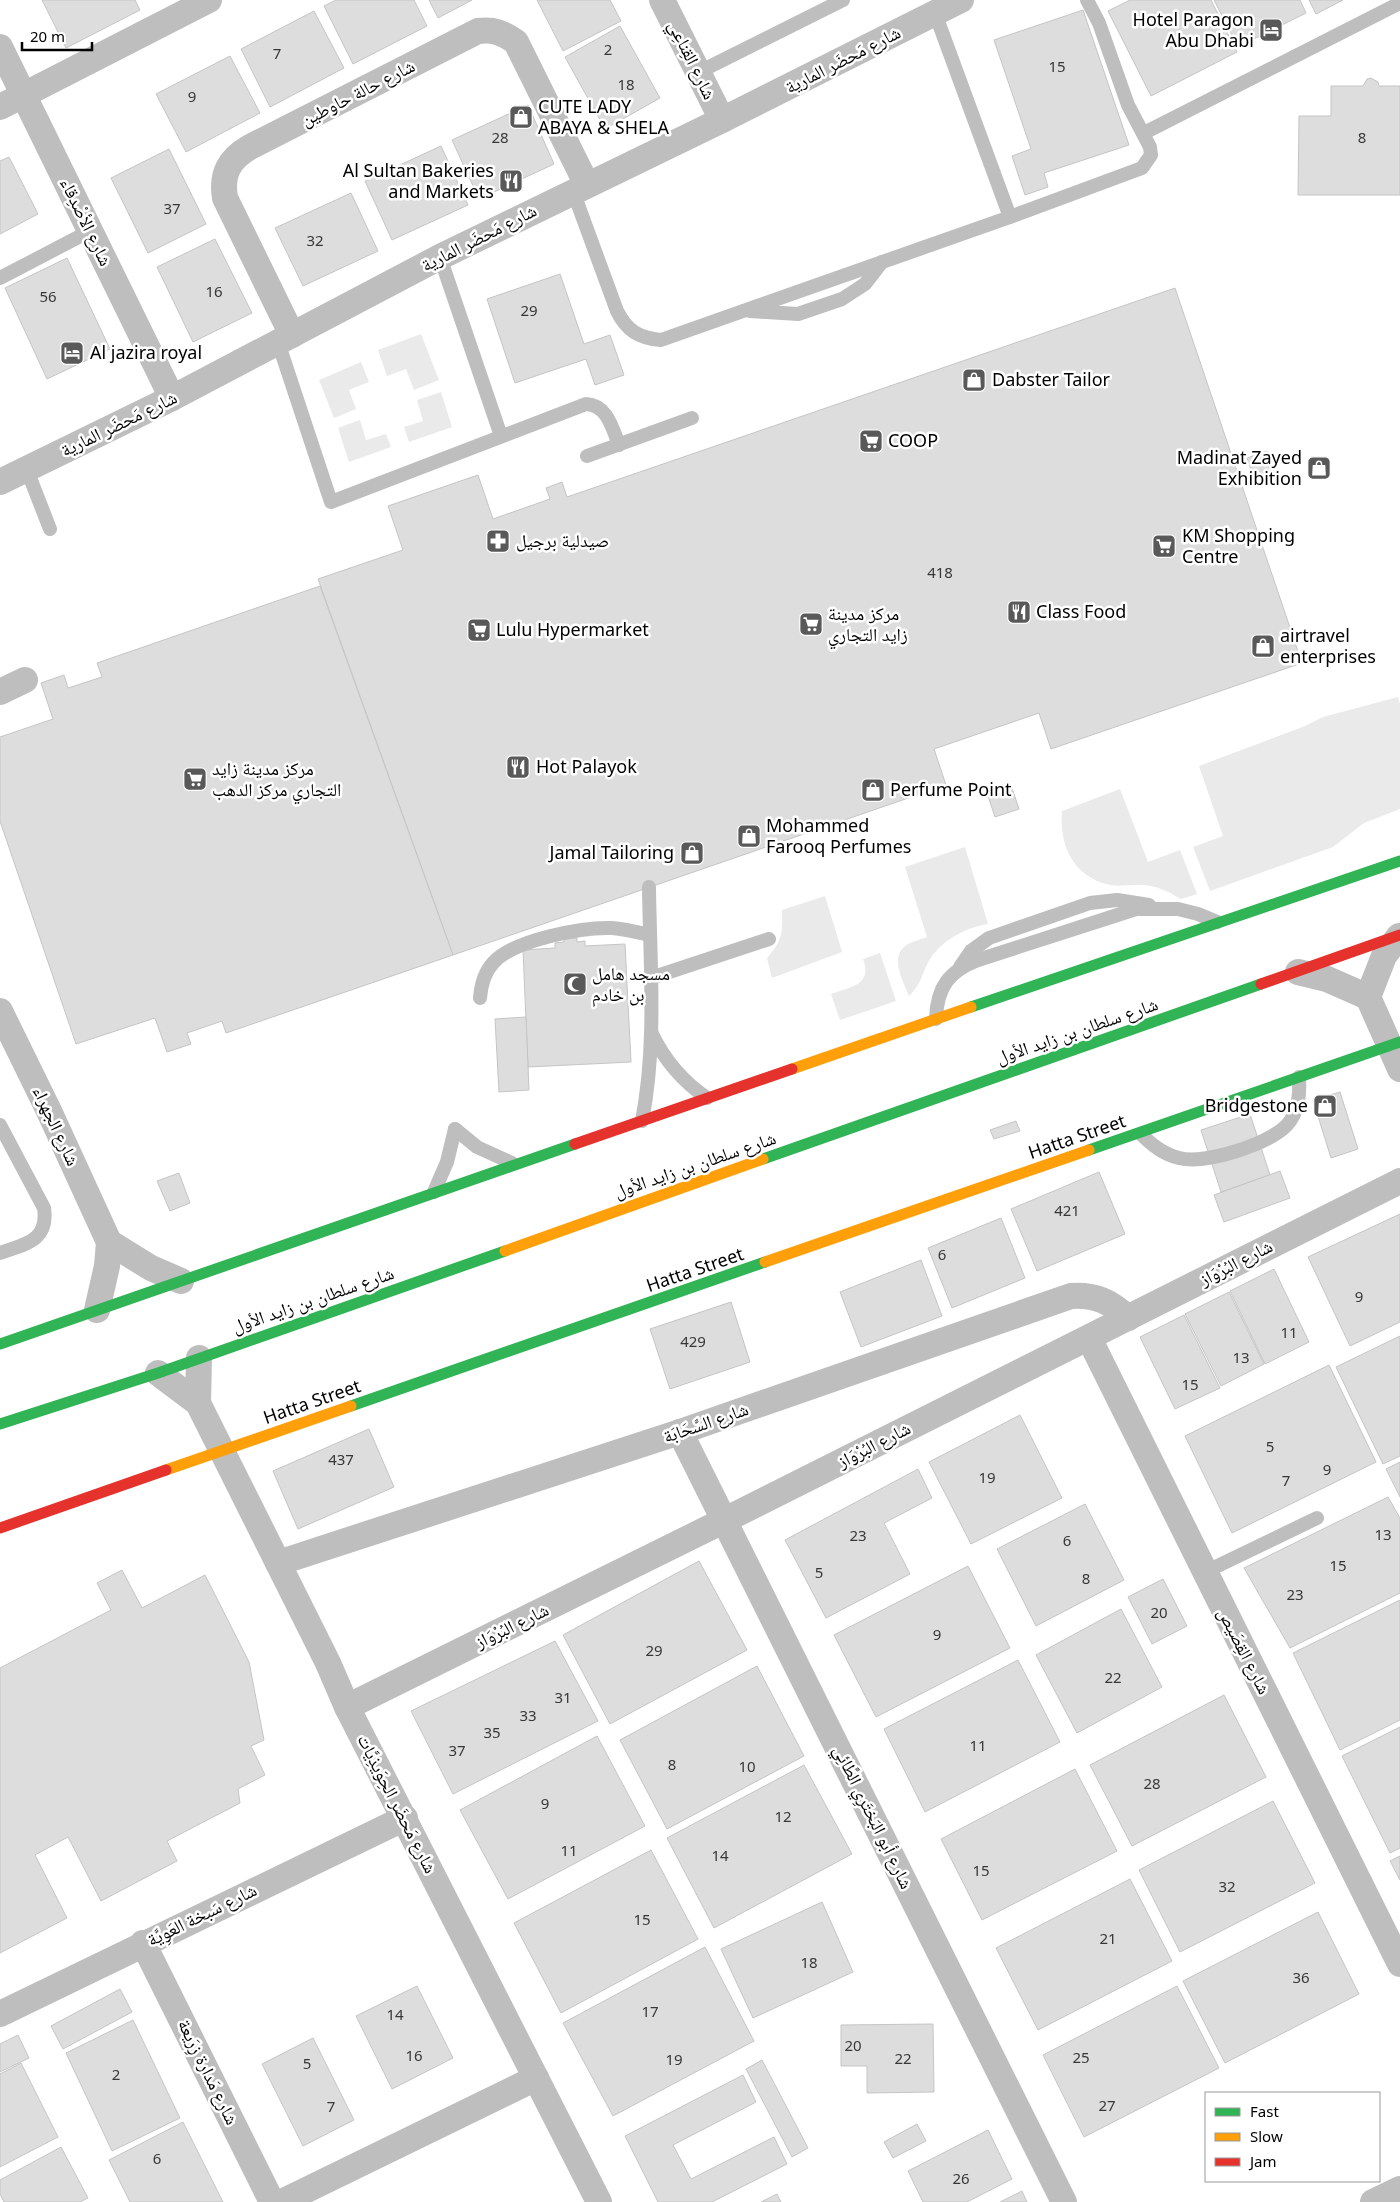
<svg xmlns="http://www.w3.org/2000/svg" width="1400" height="2202" viewBox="0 0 1400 2202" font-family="'Noto Sans','Noto Naskh Arabic',sans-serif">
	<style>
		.green { fill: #eaeaea }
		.building { fill: #ddd; stroke: #c5c5c5 }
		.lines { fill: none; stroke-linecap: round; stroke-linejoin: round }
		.lane { stroke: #bebebe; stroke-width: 14 }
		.street { stroke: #bebebe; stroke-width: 26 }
		.fast { stroke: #30b455; stroke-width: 11 }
		.slow { stroke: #ff9f0a; stroke-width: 11 }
		.jam { stroke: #e5322d; stroke-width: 11 }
		.labels { text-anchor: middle; stroke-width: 5; stroke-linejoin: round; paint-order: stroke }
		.number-label { font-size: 15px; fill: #373737 }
		.poi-label { font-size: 18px; fill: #000; stroke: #fff; text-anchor: start }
		.street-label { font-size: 18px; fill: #000; stroke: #fff }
	</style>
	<rect width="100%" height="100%" fill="#fff"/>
	<g class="green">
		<path d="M421 334 439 380 414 390 406 369 387 376 378 350Z"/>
		<path d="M361 362 369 382 349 390 356 409 334 418 319 380Z"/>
		<path d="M441 392 452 427 409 442 404 427 423 421 417 400Z"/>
		<path d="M360 420 366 440 386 434 391 447 349 462 338 428Z"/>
		<path d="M1398 697 1400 704V809L1364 823 1333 847 1210 891 1193 847 1223 836 1199 766 1305 726 1323 717Z"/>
		<path d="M1120 789 1148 862 1180 850 1197 894 1181 899C1169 892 1156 885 1141 885 1131 884 1120 887 1110 885 1073 877 1059 845 1062 811Z"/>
		<path d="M965 847 988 924C966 928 943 939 930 959 921 974 923 982 909 996 903 980 888 956 908 944 914 941 921 939 927 937L905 867Z"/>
		<path d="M825 896 842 952 772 978 767 958C782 941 783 933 782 910Z"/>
		<path d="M880 953 896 1001 840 1020 831 994C850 987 873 985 863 959Z"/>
	</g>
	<g class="building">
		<path d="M42 0H135L140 10 66 48Z"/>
		<path d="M336 0H414L427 26 353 64 324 6Z"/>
		<path d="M429 0H472L438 18Z"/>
		<path d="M537 0H610L621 21 563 51Z"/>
		<path d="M1130 0H1211L1237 52 1151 96 1108 11Z"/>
		<path d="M1214 0H1300L1306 13 1238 47Z"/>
		<path d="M1309 0H1343L1316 14Z"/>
		<path d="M1083 10 1129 145 1044 173 1048 187 1025 195 1012 156 1031 149 994 40Z"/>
		<path d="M314 11 344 68 270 107 241 49Z"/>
		<path d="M620 26 660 98 605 129 565 57Z"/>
		<path d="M230 56 260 113 186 152 156 94Z"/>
		<path d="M1371 78 1378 82 1379 86H1400V195H1298L1299 116H1331V86H1363L1367 79Z"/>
		<path d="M528 105 554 164 479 199 452 140Z"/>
		<path d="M441 146 468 205 392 240 365 181Z"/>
		<path d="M169 149 206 224 148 253 111 178Z"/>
		<path d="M9 157 38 214 0 234V161Z"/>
		<path d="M351 193 378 251 303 286 275 228Z"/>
		<path d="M215 239 252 313 193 342 157 267Z"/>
		<path d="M67 258 110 349 47 379 5 288Z"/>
		<path d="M560 274 584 344 610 335 624 375 595 385 586 359 515 383 487 299Z"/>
		<path d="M1175 288 1302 663 1051 749 1039 713 934 749 946 785 453 955 318 579 403 550 388 506 478 475 493 519 550 499 546 488 562 482 567 497Z"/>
		<path d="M1267 451 1277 480 1257 487 1247 458Z"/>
		<path d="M320 586 453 955 226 1033 222 1021 187 1033 191 1044 167 1052 155 1018 76 1044 0 821V737L53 719 41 683 64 675 68 688 102 677 97 663Z"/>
		<path d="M1011 785 1019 809 995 817 987 793Z"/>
		<path d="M577 938V942L585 941V946L625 944 631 1062 528 1067 523 950 555 948V943L564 942V939Z"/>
		<path d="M526 1017 529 1090 499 1092 495 1019Z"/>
		<path d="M1340 1092 1358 1149 1331 1158 1313 1100Z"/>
		<path d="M1250 1114 1270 1175 1221 1192 1201 1130Z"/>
		<path d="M1016 1121 1020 1131 994 1139 990 1130Z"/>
		<path d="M1280 1171 1290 1198 1224 1222 1214 1195Z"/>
		<path d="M1099 1172 1125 1234 1037 1271 1011 1209Z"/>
		<path d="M179 1173 190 1203 170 1211 157 1181Z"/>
		<path d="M1400 1214V1322L1350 1346 1308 1257Z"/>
		<path d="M1001 1218 1025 1278 952 1308 928 1248Z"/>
		<path d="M921 1260 942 1316 861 1347 840 1292Z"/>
		<path d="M1274 1269 1309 1342 1265 1364 1230 1291Z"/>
		<path d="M1229 1292 1264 1364 1221 1386 1185 1314Z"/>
		<path d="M731 1302 750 1362 670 1389 650 1329Z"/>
		<path d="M1184 1315 1220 1388 1175 1409 1140 1337Z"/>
		<path d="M1400 1336V1456L1383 1464 1336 1367Z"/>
		<path d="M1329 1365 1376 1462 1232 1533 1185 1436Z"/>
		<path d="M1020 1415 1062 1498 971 1544 929 1462Z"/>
		<path d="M369 1429 394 1487 298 1529 273 1471Z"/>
		<path d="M1400 1462V1497L1386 1469Z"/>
		<path d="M918 1469 932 1498 884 1523 910 1574 826 1618 785 1540Z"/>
		<path d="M1388 1497 1400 1518V1593L1290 1648 1244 1568Z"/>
		<path d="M1085 1504 1124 1580 1036 1626 997 1549Z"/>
		<path d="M699 1561 747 1650 610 1724 563 1635Z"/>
		<path d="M968 1566 1010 1648 876 1717 834 1635Z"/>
		<path d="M122 1570 142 1608 205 1575 249 1662 264 1740 251 1746 265 1775 238 1789 240 1803 167 1841 177 1861 101 1901 68 1837 35 1855 67 1918 0 1953V1668L111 1610 97 1583Z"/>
		<path d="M1163 1579 1187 1626 1152 1644 1128 1597Z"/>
		<path d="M1400 1600V1720L1340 1750 1293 1653Z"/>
		<path d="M1121 1609 1162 1687 1077 1733 1036 1655Z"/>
		<path d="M555 1641 598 1721 453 1794 411 1711Z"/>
		<path d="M1018 1660 1060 1742 925 1812 884 1729Z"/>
		<path d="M757 1666 804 1756 667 1829 620 1740Z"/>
		<path d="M1224 1695 1266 1777 1132 1846 1090 1765Z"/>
		<path d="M1400 1727V1848L1390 1853 1342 1756Z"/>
		<path d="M597 1736 645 1826 508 1899 460 1810Z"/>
		<path d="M804 1765 852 1854 714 1928 667 1838Z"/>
		<path d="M1075 1769 1117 1851 982 1920 941 1839Z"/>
		<path d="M1273 1801 1315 1883 1180 1952 1139 1870Z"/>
		<path d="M651 1850 698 1939 561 2013 514 1923Z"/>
		<path d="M1400 1856V1880L1390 1861Z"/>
		<path d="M1130 1879 1172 1961 1038 2030 996 1948Z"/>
		<path d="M822 1902 853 1972 753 2018 721 1949Z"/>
		<path d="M1318 1912 1359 1994 1225 2063 1183 1981Z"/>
		<path d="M705 1947 754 2041 613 2116 563 2023Z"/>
		<path d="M417 1986 453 2058 392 2089 356 2016Z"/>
		<path d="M1177 1986 1219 2068 1084 2137 1043 2055Z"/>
		<path d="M120 1989 132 2012 63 2049 51 2026Z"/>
		<path d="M133 2020 180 2118 112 2151 66 2053Z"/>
		<path d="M933 2024 934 2092 867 2093V2066H841V2025Z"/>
		<path d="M18 2035 29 2058 0 2072V2044Z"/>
		<path d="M313 2038 354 2120 303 2146 262 2064Z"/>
		<path d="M762 2060 808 2148 792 2157 746 2069Z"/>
		<path d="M21 2063 58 2137 0 2167V2074Z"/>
		<path d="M743 2075 756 2102 673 2145 691 2179 774 2137 787 2164 712 2202H658L625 2136Z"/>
		<path d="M183 2122 223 2202H130L109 2160Z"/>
		<path d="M917 2124 926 2141 893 2158 884 2142Z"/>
		<path d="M988 2130 1012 2179 967 2202H923L908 2171Z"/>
		<path d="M61 2147 88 2198 80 2202H4L0 2194V2180Z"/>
		<path d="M1022 2191 1027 2202H1000Z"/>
		<path d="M777 2194 781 2202H761Z"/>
	</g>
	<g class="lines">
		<g class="lane">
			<path d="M935 13 1010 217"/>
			<path d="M699 72 843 0"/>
			<path d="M1144 133 1400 3"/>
			<path d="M573 191 617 311C627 331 639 338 661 340L1010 217 1142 168 1151 155 1150 147 1128 105 1099 23 1087 0"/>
			<path d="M440 257 501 436"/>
			<path d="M0 278 90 231"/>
			<path d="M750 311 798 314 842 299 865 284 882 262"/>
			<path d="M278 342 331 502 586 404C607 405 612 427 619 445"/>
			<path d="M587 456 692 418"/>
			<path d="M27 470 50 529"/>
			<path d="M960 967 971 951 989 938 1090 903 1117 900 1149 905"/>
			<path d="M651 978 769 939"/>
			<path d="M480 998C481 985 484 973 493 963 513 940 582 927 612 928 625 929 637 932 650 935"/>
			<path d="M936 1019C937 987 949 971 978 960L1136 909H1178L1198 914 1217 922"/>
			<path d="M652 1034C665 1061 682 1081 707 1098"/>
			<path d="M642 1121C657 1044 650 965 649 887"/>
			<path d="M0 1125 44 1208C49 1241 25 1244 0 1253"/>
			<path d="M455 1129 477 1147 512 1163"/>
			<path d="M1141 1134C1152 1145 1163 1154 1179 1158 1205 1165 1269 1144 1287 1125 1299 1112 1300 1094 1299 1077"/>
			<path d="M434 1192 447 1162 455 1129"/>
			<path d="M1205 1572 1317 1518"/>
		</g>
		<g class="street">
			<path d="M662 0 722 120"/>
			<path d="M0 47 172 398"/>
			<path d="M0 107 209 0"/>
			<path d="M292 335 225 198C221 174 229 159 250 147L478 31C494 29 503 33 516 42L587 185"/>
			<path d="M0 482 172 398 440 257 722 120 961 0"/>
			<path d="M0 692 25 680"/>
			<path d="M1399 936 1384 956 1368 997 1400 1069"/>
			<path d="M1298 972 1327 979 1368 997"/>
			<path d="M0 1011 49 1111 109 1242 107 1266 97 1310"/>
			<path d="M109 1242 151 1268 181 1281"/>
			<path d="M1089 1338 1400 1964"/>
			<path d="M158 1373 198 1403 328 1663 347 1707 599 2202"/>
			<path d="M198 1403 199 1358"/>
			<path d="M680 1432 1064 2202"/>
			<path d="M278 1563 680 1432 1071 1296C1095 1294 1111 1302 1128 1318"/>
			<path d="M347 1707 725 1520 1400 1181"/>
			<path d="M143 1943 272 2202"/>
			<path d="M0 2014 405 1818"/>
			<path d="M282 2202 536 2078"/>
			<path d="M1373 2202 1400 2189"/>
		</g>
		<g class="fast">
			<path d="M971 1007 1400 861"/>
			<path d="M1089 1150 1400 1042"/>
			<path d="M763 1159 1261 984"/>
			<path d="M0 1344 575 1144"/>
			<path d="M351 1406 765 1262"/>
			<path d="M0 1424 158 1373 505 1251"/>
		</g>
		<g class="slow">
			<path d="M792 1069 971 1007"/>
			<path d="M505 1251 763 1159"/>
			<path d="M765 1262 1089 1150"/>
			<path d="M166 1470 351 1406"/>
		</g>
		<g class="jam">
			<path d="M1261 984 1400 935"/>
			<path d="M575 1144 792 1069"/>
			<path d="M0 1528 166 1470"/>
		</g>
	</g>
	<defs>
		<g id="hotel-square" transform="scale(1.25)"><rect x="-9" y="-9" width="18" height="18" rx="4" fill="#595959" stroke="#fff"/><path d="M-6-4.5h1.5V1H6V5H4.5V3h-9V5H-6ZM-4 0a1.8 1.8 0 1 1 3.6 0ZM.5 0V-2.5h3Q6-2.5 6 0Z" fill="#fff"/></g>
		<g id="shop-square" transform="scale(1.25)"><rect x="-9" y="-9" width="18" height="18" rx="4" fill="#595959" stroke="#fff"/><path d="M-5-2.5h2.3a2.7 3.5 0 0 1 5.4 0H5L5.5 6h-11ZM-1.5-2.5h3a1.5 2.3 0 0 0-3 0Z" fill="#fff"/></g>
		<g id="restaurant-square" transform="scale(1.25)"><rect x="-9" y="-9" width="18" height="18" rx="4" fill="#595959" stroke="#fff"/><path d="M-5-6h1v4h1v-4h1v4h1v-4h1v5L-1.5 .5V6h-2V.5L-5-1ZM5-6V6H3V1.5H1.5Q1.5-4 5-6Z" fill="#fff"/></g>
		<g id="supermarket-square" transform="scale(1.25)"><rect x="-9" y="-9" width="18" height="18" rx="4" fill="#595959" stroke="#fff"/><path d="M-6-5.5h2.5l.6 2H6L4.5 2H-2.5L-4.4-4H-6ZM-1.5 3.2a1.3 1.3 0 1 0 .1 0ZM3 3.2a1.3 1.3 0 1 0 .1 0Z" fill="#fff"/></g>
		<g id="pharmacy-square" transform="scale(1.25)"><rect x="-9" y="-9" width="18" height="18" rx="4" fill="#595959" stroke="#fff"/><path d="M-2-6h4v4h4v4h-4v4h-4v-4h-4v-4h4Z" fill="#fff"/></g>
		<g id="mosque-square" transform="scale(1.25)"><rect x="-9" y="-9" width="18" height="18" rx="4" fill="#595959" stroke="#fff"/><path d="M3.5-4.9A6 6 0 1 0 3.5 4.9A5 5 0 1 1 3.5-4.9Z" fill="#fff"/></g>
	</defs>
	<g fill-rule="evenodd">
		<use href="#hotel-square" x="1271" y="30"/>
		<use href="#shop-square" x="521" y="117"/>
		<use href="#restaurant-square" x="511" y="181"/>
		<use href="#hotel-square" x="72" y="353"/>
		<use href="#shop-square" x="974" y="380"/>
		<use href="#supermarket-square" x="871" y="441"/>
		<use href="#shop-square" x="1319" y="468"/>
		<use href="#pharmacy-square" x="498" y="541"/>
		<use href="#supermarket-square" x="1164" y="546"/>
		<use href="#restaurant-square" x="1019" y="612"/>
		<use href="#supermarket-square" x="811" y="624"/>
		<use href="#supermarket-square" x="479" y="630"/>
		<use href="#shop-square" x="1263" y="646"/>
		<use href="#restaurant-square" x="518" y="767"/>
		<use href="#supermarket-square" x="195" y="779"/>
		<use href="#shop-square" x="873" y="790"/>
		<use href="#shop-square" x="749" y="836"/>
		<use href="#shop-square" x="692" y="853"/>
		<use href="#mosque-square" x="575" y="984"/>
		<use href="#shop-square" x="1325" y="1106"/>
	</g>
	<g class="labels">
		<g class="number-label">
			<text x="608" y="55">2</text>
			<text x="277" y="59">7</text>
			<text x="1057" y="72">15</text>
			<text x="626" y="90">18</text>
			<text x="192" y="102">9</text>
			<text x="500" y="143">28</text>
			<text x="1362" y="143">8</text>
			<text x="172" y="214">37</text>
			<text x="315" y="246">32</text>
			<text x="214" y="297">16</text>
			<text x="48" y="302">56</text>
			<text x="529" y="316">29</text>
			<text x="940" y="578">418</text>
			<text x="1067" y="1216">421</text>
			<text x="942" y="1260">6</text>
			<text x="1359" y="1302">9</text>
			<text x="1289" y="1338">11</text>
			<text x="693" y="1347">429</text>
			<text x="1241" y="1363">13</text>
			<text x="1190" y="1390">15</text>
			<text x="1270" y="1452">5</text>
			<text x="341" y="1465">437</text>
			<text x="1327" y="1475">9</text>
			<text x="987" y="1483">19</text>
			<text x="1286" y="1486">7</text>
			<text x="1383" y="1540">13</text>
			<text x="858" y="1541">23</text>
			<text x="1067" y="1546">6</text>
			<text x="1338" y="1571">15</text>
			<text x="819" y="1578">5</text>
			<text x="1086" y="1584">8</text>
			<text x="1295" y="1600">23</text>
			<text x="1159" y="1618">20</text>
			<text x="937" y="1640">9</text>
			<text x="654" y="1656">29</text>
			<text x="1113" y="1683">22</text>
			<text x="563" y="1703">31</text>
			<text x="528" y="1721">33</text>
			<text x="492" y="1738">35</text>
			<text x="978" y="1751">11</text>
			<text x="457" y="1756">37</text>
			<text x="672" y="1770">8</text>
			<text x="747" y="1772">10</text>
			<text x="1152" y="1789">28</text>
			<text x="545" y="1809">9</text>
			<text x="783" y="1822">12</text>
			<text x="569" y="1856">11</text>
			<text x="720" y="1861">14</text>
			<text x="981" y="1876">15</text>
			<text x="1227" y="1892">32</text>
			<text x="642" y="1925">15</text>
			<text x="1108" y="1944">21</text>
			<text x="809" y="1968">18</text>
			<text x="1301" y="1983">36</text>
			<text x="650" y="2017">17</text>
			<text x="395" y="2020">14</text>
			<text x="853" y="2051">20</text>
			<text x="414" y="2061">16</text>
			<text x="1081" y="2063">25</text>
			<text x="903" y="2064">22</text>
			<text x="674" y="2065">19</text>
			<text x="307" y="2069">5</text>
			<text x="116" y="2080">2</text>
			<text x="1107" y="2111">27</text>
			<text x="331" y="2112">7</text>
			<text x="157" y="2164">6</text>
			<text x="961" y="2184">26</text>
		</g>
		<g class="poi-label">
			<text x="1254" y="26" text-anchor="end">Hotel Paragon<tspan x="1254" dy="21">Abu Dhabi</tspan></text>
			<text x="538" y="113">CUTE LADY<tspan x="538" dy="21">ABAYA &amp; SHELA</tspan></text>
			<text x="494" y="177" text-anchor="end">Al Sultan Bakeries<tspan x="494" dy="21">and Markets</tspan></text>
			<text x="90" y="359">Al jazira royal</text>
			<text x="992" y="386">Dabster Tailor</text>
			<text x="888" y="447">COOP</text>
			<text x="1302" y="464" text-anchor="end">Madinat Zayed<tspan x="1302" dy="21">Exhibition</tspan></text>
			<text x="1182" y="542">KM Shopping<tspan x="1182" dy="21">Centre</tspan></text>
			<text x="516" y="547">صيدلية برجيل</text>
			<text x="1036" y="618">Class Food</text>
			<text x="828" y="620">مركز مدينة<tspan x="828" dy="21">زايد التجاري</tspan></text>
			<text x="496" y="636">Lulu Hypermarket</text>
			<text x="1280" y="642">airtravel<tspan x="1280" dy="21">enterprises</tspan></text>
			<text x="536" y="773">Hot Palayok</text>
			<text x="212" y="775">مركز مدينة زايد<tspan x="212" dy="21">التجاري مركز الدهب</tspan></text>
			<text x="890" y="796">Perfume Point</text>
			<text x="766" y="832">Mohammed<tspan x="766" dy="21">Farooq Perfumes</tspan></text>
			<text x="674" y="859" text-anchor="end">Jamal Tailoring</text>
			<text x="592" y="980">مسجد هامل<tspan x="592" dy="21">بن خادم</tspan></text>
			<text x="1308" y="1112" text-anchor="end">Bridgestone</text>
		</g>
		<g class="street-label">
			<text transform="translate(692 60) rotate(64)" y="6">شارع القِناعِي</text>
			<text transform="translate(843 60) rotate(-27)" y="6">شارع مَحضَر المارية</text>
			<text transform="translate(358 93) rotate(-27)" y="6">شارع حالة حاوطين</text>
			<text transform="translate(86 222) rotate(64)" y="6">شارع الأصْدِقاء</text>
			<text transform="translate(479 238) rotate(-27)" y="6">شارع مَحضَر المارية</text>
			<text transform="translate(119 424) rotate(-26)" y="6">شارع مَحضَر المارية</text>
			<text transform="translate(1077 1031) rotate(-19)" y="6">شارع سلطان بن زايد الأول</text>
			<text transform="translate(56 1126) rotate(65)" y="6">شارع الجهراء</text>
			<text transform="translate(1077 1137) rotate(-19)" y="6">Hatta Street</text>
			<text transform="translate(695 1165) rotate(-19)" y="6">شارع سلطان بن زايد الأول</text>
			<text transform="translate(1236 1263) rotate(-27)" y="6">شارع البُرْوَاز</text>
			<text transform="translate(695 1270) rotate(-19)" y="6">Hatta Street</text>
			<text transform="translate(313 1300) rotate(-19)" y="6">شارع سلطان بن زايد الأول</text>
			<text transform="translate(312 1402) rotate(-19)" y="6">Hatta Street</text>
			<text transform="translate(706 1423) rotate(-19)" y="6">شارع السَّحَابَة</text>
			<text transform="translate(874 1445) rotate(-27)" y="6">شارع البُرْوَاز</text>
			<text transform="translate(512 1626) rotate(-26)" y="6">شارع البُرْوَاز</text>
			<text transform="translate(1244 1651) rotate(63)" y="6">شارع القِصَيص</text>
			<text transform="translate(397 1804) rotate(63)" y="6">شارع مَحضَر الحِوَيذِيَّات</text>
			<text transform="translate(873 1817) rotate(64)" y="6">شارع أبو البَختَرِي الطَّائِي</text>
			<text transform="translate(202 1915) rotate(-26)" y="6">شارع سَبخة العَوِيَّة</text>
			<text transform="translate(208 2072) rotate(64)" y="6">شارع مَدارة زِرَيعة</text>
		</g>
	</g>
	<rect x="1205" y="2092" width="175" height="90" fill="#ffffff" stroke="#999999"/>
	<rect x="1215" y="2108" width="25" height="8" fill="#30b455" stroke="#999999"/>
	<text x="1250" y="2117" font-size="15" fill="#000000">Fast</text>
	<rect x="1215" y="2133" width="25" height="8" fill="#ff9f0a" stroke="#999999"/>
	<text x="1250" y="2142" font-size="15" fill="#000000">Slow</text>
	<rect x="1215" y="2158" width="25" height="8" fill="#e5322d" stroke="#999999"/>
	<text x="1250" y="2167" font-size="15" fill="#000000">Jam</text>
	<path d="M22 42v8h70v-8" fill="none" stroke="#000000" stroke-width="2.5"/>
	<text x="30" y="42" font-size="15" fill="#000000" stroke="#ffffff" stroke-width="4" paint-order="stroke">20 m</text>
</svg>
